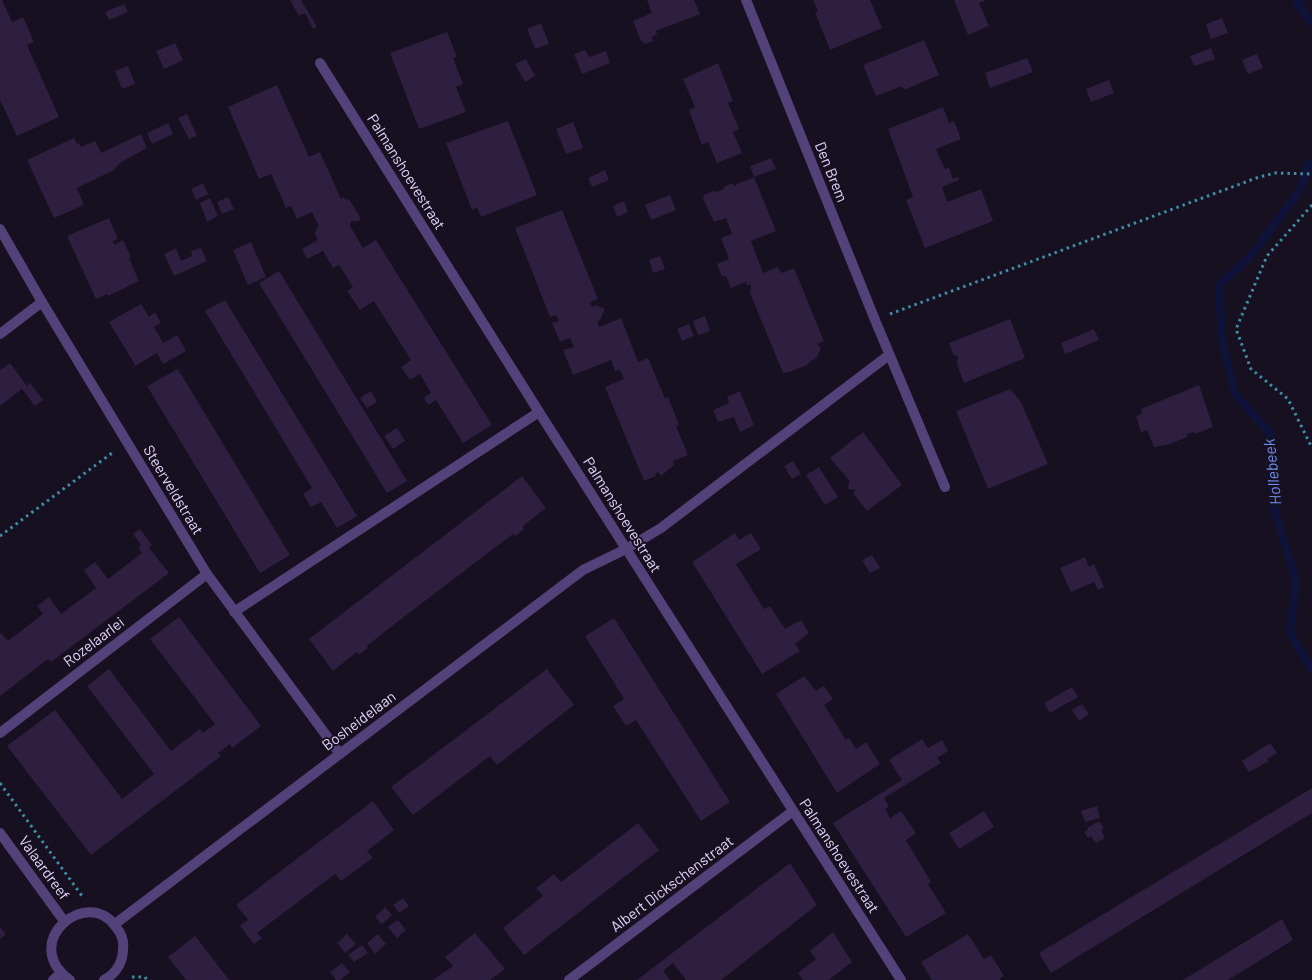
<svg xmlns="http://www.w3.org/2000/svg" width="1312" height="980" viewBox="0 0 1312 980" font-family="Barlow,sans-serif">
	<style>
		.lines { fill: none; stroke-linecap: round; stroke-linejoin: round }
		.stream { stroke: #0f133a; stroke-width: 8 }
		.building { fill: #2e1e3f }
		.path { stroke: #3d8ea6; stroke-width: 3; stroke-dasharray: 2.5 4; stroke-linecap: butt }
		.lane { stroke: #53417a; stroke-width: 10 }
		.street { stroke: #53417a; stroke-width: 10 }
		.labels { text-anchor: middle; stroke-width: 4; stroke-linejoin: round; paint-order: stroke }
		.street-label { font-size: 15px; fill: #e3d4fa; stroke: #171020 }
		.water-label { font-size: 16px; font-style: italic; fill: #6f8fed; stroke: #171020 }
	</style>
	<rect width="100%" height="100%" fill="#171020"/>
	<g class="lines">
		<g class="stream">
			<path d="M1302 0 1297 4 1312 23"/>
			<path d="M1312 162 1308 165 1300 190 1249 258 1219 285 1222 340 1235 394 1269 432 1274 508 1296 581 1290 633 1312 670"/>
		</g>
	</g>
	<g class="building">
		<path d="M0 0H2L12 22 23 17 34 42 27 45 59 117 17 136 0 100Z"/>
		<path d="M290 0H301L317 27 313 29 305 13 299 16Z"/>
		<path d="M647 0H694L700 14 656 31 657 34 652 37 653 41 644 44 642 40 641 41 633 21 652 13Z"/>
		<path d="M813 0H870L882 28 830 50 815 12 818 11Z"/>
		<path d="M954 0H986L979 3 989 26 968 35Z"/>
		<path d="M124 4 128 12 109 20 105 12Z"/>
		<path d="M1222 18 1228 33 1211 39 1206 24Z"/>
		<path d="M541 23 549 44 535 49 527 29Z"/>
		<path d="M447 32 457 57 453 58 463 84 456 87 466 112 419 129 390 53Z"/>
		<path d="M924 40 939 75 904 90 902 86 876 96 863 65Z"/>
		<path d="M175 43 183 60 164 69 156 51Z"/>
		<path d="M1211 48 1215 59 1194 66 1190 56Z"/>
		<path d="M585 50 589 57 606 51 610 63 582 74 574 54Z"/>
		<path d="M1257 54 1263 68 1248 74 1242 60Z"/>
		<path d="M1027 58 1033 72 990 88 985 73Z"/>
		<path d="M526 59 535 76 525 82 515 64Z"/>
		<path d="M718 63 733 101 728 103 739 129 733 132 742 153 717 163 708 142 702 145 689 110 695 107 683 79Z"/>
		<path d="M128 66 135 84 122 89 115 71Z"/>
		<path d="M1109 80 1114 93 1091 102 1086 89Z"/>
		<path d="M277 85 309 157 320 152 341 199 344 197 346 200 349 199 361 219 358 221H351L350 226 363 248 376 240 492 425 463 443 436 400 428 405 424 398 431 393 420 374 410 380 401 367 411 360 374 301 360 310 347 291 353 287 339 265 333 268 323 251 307 259 302 249 318 240 315 234 317 228 319 226 312 212 297 219 291 206 286 208 271 174 259 179 228 107Z"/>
		<path d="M943 107 949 123 954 121 961 139 936 149 945 169 949 168 953 179 958 177 959 180 942 187 947 202 981 189 993 221 925 248 906 200 913 197 888 129Z"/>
		<path d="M187 114 197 136 189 139 178 118Z"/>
		<path d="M508 121 537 195 481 217 477 207 472 210 446 143Z"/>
		<path d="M573 122 583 148 566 154 556 129Z"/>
		<path d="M168 123 173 134 152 144 147 133Z"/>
		<path d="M141 134 147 148 120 163 114 170 77 188 84 205 54 218 27 160 74 138 77 144 79 143 81 147 95 141 101 153Z"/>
		<path d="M771 158 776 169 754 177 750 166Z"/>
		<path d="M605 170 609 180 592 187 588 178Z"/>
		<path d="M754 177 776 231 751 241 763 273 778 267 781 273 794 268 824 341 817 344 821 348 817 357 805 366 789 372 783 373 750 293 751 285H747L746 282 731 288 726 276 722 277 717 264 729 259 721 238 732 234 726 218 714 222 703 198 704 195 714 191 716 192 724 189 723 187 733 183V186Z"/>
		<path d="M203 183 208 194 196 200 191 189Z"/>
		<path d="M670 195 676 210 651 220 645 205Z"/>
		<path d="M228 197 234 209 222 214 217 202Z"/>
		<path d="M210 198 218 216 207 222 200 203Z"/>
		<path d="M624 201 628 212 617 217 613 206Z"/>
		<path d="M562 210 598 299 590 302 592 307 596 305 605 309 600 320 597 321 599 327 621 318 638 362 648 358 665 398 668 397 679 425 676 426 688 455 673 461 674 465 661 476 658 472 655 474 656 476 644 481 605 387 624 379 620 370 615 371 611 360 573 375 563 350 574 347 570 338 560 342 552 323 559 321 556 315 550 317 515 228Z"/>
		<path d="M109 218 118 239 113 241 114 245 123 240 131 257 129 258 139 281 108 296 107 294 96 299 67 236Z"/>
		<path d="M251 242 266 277 248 285 233 250Z"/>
		<path d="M176 248 181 261 192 256 191 251 201 248 207 261 174 276 164 254Z"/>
		<path d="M660 256 665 269 653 273 649 260Z"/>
		<path d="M279 271 407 481 387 493 259 283Z"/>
		<path d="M225 300 357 516 337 528 321 502 311 507 303 494 312 488 205 311Z"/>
		<path d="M141 304 149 317 155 312 161 323 154 327 163 343 177 335 186 351 163 364 157 353 132 368 135 365 109 322Z"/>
		<path d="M705 316 710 331 698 335 693 321Z"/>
		<path d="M1010 319 1025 358 964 383 957 364 958 357 953 354 949 343Z"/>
		<path d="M689 324 694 336 682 341 677 329Z"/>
		<path d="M1094 329 1099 340 1065 354 1061 343Z"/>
		<path d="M10 363 27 386 30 383 43 400 35 406 22 389 0 406V370Z"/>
		<path d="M178 369 290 555 260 573 147 386Z"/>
		<path d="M1199 385 1213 427 1195 434 1194 432 1187 434V437L1167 445 1154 447 1147 430 1141 432 1136 416 1142 414 1141 409Z"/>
		<path d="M1010 389 1021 402 1048 464 988 489 956 411Z"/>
		<path d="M371 391 377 402 367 408 360 398Z"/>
		<path d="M740 391 754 425 740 432 734 417 718 422 713 410 729 403 727 397Z"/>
		<path d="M397 428 405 441 393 449 384 436Z"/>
		<path d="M863 432 902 485 867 511 853 493 856 490 848 489 849 480 830 458Z"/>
		<path d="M793 461 801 474 792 479 784 466Z"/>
		<path d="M819 467 838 497 825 505 806 475Z"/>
		<path d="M522 476 546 508 523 526 524 529 516 536 513 534 388 629 367 646 368 648 359 655 357 652 333 671 309 639Z"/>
		<path d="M140 529 152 545 149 548 169 573 51 662 48 659 0 696V634L1 633 8 641 43 614 37 606 49 597 61 614 96 588 84 570 95 562 108 579 142 553 138 547 141 545 133 534Z"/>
		<path d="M735 533 739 540 751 533 761 549 736 564 764 609 770 606 785 629 801 620 809 633 795 644 800 651 762 674 692 562Z"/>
		<path d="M872 555 880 568 870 573 862 560Z"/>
		<path d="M1085 557 1089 567 1094 564 1104 587 1098 590 1094 582 1071 592 1060 568Z"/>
		<path d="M179 617 261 726 232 748 230 744 218 753 221 756 91 855 7 746 55 710 122 799 154 774 87 686 109 669 171 751 200 729 203 733 215 724 150 639Z"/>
		<path d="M614 618 730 802 701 821 636 720 626 726 613 706 624 699 585 636Z"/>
		<path d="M547 669 574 705 497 765 490 756 413 815 391 787Z"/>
		<path d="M804 676 816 691 824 686 833 699 824 705 846 740 849 738 856 749 866 742 880 764 837 793 776 694Z"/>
		<path d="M1072 687 1078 697 1050 713 1044 703Z"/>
		<path d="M1082 704 1089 714 1079 721 1072 710Z"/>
		<path d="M922 739 928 748 942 740 948 751 937 758 941 763 884 798 889 807 885 809 890 818 901 811 916 833 906 840 931 882 928 884 946 913 906 937 833 823 902 780 889 760Z"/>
		<path d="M1270 743 1277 753 1267 759 1269 761 1249 772 1242 761Z"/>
		<path d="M1312 788V813L1051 973 1039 953Z"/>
		<path d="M373 801 394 830 367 851 373 858 341 881 335 874 257 933 262 938 254 944 240 926 248 920 236 905Z"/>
		<path d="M1097 806 1100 818 1085 822 1081 811Z"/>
		<path d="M984 811 994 827 959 849 949 833Z"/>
		<path d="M1099 821 1104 828 1101 830 1105 838 1096 843 1091 836 1088 838 1084 832 1088 830 1087 828Z"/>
		<path d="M638 823 659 850 524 955 503 928 543 896 536 888 554 874 561 882Z"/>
		<path d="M790 863 817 905 721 980H686L673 963 663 971 670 980H637Z"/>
		<path d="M403 898 409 906 399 913 393 905Z"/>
		<path d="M385 907 392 915 382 924 375 917Z"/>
		<path d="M1282 919 1293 940 1228 980H1183Z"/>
		<path d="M398 920 406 930 397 938 388 927Z"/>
		<path d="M0 927 6 934 0 939Z"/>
		<path d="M833 932 852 962 829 980H803L798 973 816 959 810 951Z"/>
		<path d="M475 933 505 969 490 980H433L453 966 445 957Z"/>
		<path d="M347 934 356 944 345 953 337 943Z"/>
		<path d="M378 934 386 944 375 954 367 943Z"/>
		<path d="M968 934 984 959 991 955 1004 976 1000 978 1001 980H932L921 962Z"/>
		<path d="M195 936 213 959 229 980H186L168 957Z"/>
		<path d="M362 945 368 953 354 962 348 955Z"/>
		<path d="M342 963 350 972 340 980H336L330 972Z"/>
	</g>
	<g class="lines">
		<g class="path">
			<path d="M1312 205 1267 256 1236 329 1251 369 1288 399 1312 448"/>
			<path d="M890 314 1259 177 1275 173 1312 174"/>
			<path d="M0 536 112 453"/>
			<path d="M0 783 82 896"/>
			<path d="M132 977H145L147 980"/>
		</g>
		<path class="lane" d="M234 612 539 412"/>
		<g class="street">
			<path d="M746 0 875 320 945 487"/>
			<path d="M320 63 539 412 901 980"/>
			<path d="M0 229 42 302 207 574 340 754"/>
			<path d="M0 334 42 302"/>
			<path d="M0 733 207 574"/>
			<path d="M0 833 64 921"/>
			<path d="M115 924 583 570 626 549 661 528 889 355"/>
			<path d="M53 980 61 973"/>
			<path d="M70 980C18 942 88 885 116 927 121 933 124 941 123 949 123 962 116 974 104 980"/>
			<path d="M569 980 793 811"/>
		</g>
	</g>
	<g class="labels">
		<g class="street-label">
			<text transform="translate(406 172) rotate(58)" y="5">Palmanshoevestraat</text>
			<text transform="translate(831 172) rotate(68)" y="5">Den Brem</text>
			<text transform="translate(173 490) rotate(59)" y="5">Steerveldstraat</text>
			<text transform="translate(622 515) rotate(58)" y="5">Palmanshoevestraat</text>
			<text transform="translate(94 642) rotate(-37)" y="5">Rozelaarlei</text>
			<text transform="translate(359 721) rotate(-37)" y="5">Bosheidelaan</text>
			<text transform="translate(839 856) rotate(57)" y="5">Palmanshoevestraat</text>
			<text transform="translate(44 868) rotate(54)" y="5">Valaardreef</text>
			<text transform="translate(672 884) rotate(-37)" y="5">Albert Dickschenstraat</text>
		</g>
		<g class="water-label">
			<text transform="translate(1272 472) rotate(-96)" y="6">Hollebeek</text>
		</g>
	</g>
</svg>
